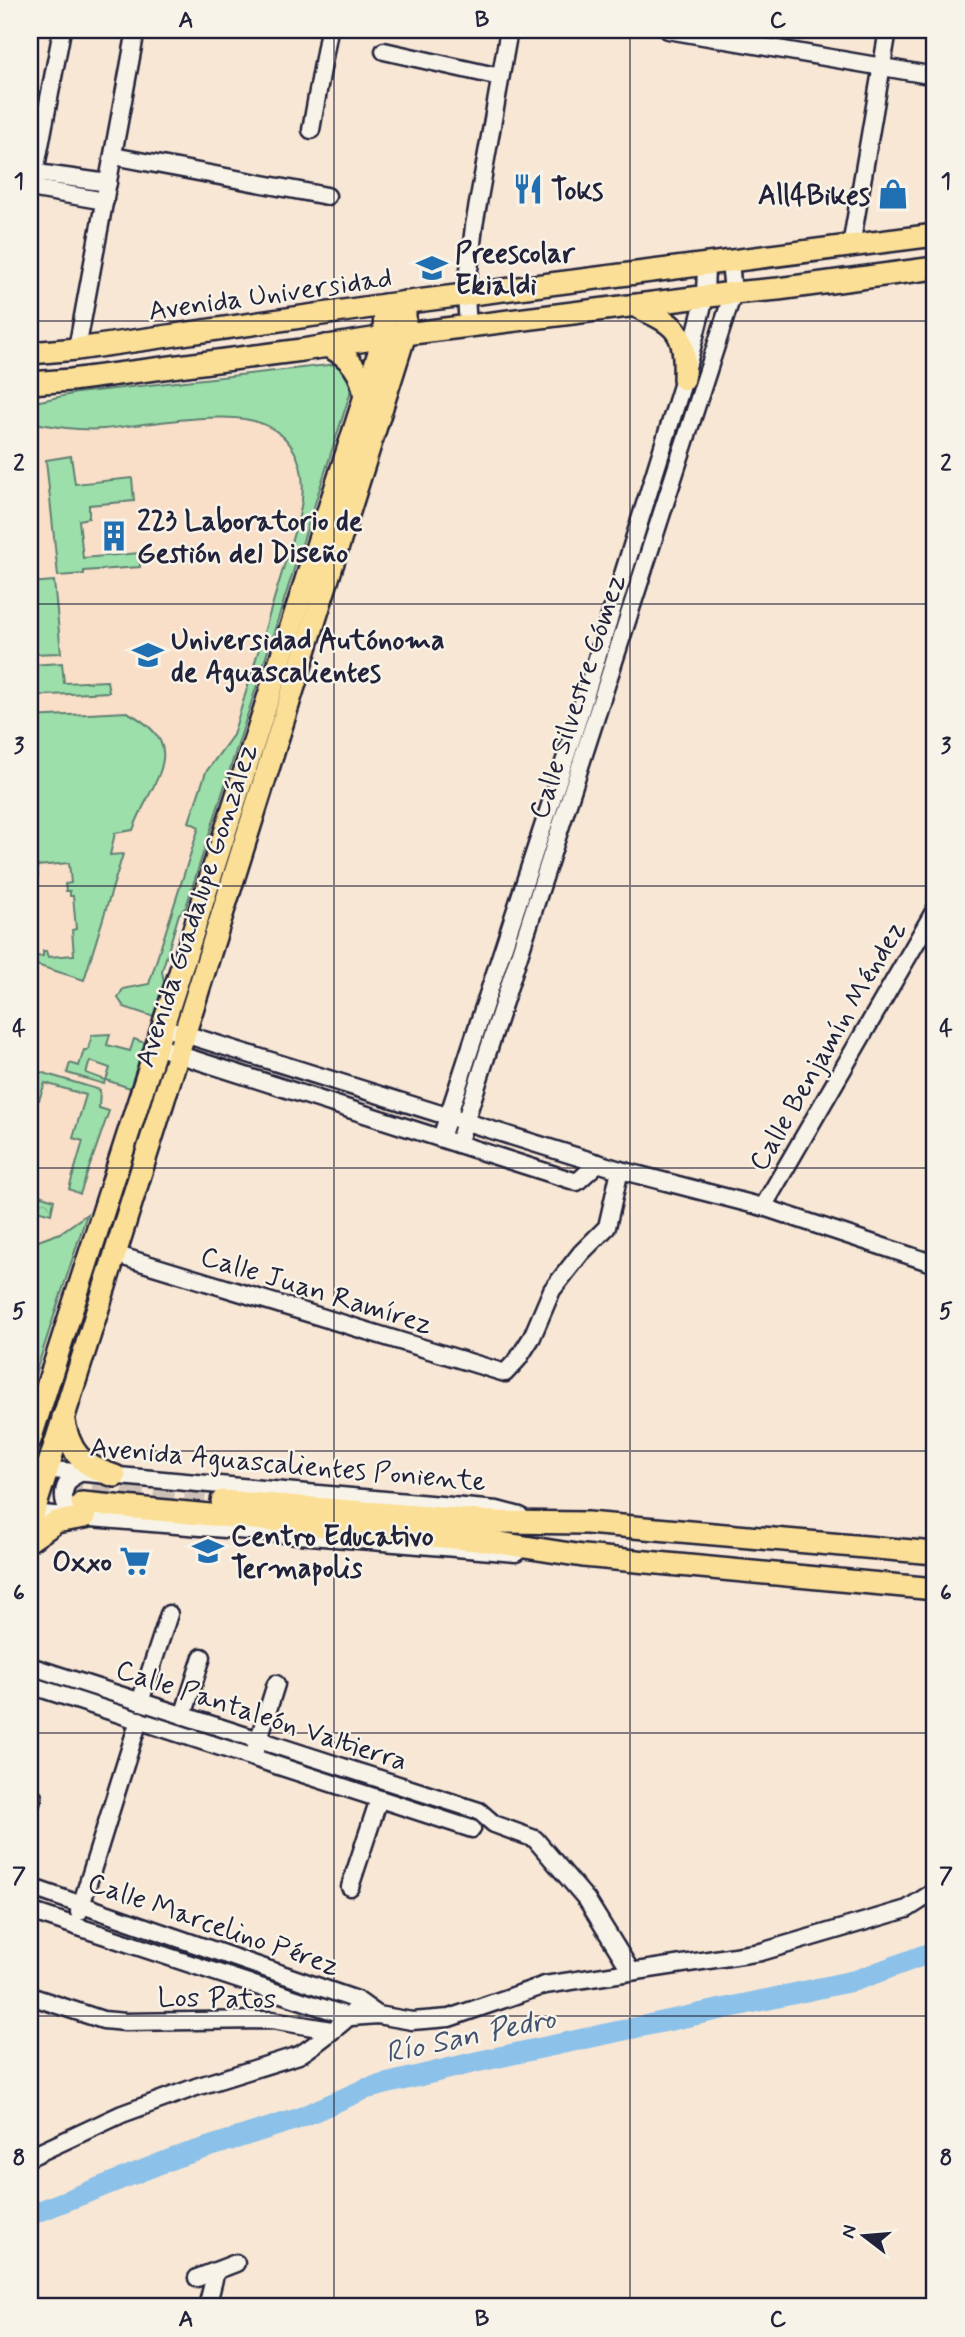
<svg xmlns="http://www.w3.org/2000/svg" width="965" height="2337" viewBox="0 0 965 2337" font-family="Mynerve,sans-serif">
	<style>
		.built { fill: #f9dec8 }
		.green { fill: #9cdfaa; stroke: #5f8072; stroke-width: 2 }
		.forest { fill: url(#forest-crowns); stroke: #5f8072; stroke-width: 2 }
		.lines { fill: none; stroke-linecap: round; stroke-linejoin: round }
		.river { stroke: #8cc1e9; stroke-width: 21 }
		.major-tunnel { stroke: #cdc0b6; stroke-width: 21; stroke-dasharray: 21 10; stroke-linecap: butt }
		.minor-casing { stroke: #22223b; stroke-width: 21 }
		.major-casing { stroke: #22223b; stroke-width: 26 }
		.minor { stroke: #f7f3e8; stroke-width: 16 }
		.major { stroke: #fbdf96; stroke-width: 21 }
		.grid { fill: none; stroke: #22223b; stroke-width: 2; stroke-opacity: 0.55 }
		.labels { text-anchor: middle; stroke-width: 5; stroke-linejoin: round; paint-order: stroke }
		.poi-label { font-size: 28px; font-weight: bold; fill: #22223b; stroke: #f7f3e8; text-anchor: start }
		.street-label { font-size: 28px; fill: #22223b; stroke: #f7f3e8 }
		.water-label { font-size: 30px; font-style: italic; fill: #42526f; stroke: #f7f3e8 }
		.neatline { fill: none; stroke: #22223b; stroke-width: 2.5 }
		.grid-label { font-size: 23px; text-anchor: middle; font-weight: bold; fill: #22223b }
	</style>
	<defs>
		<pattern id="forest-crowns" width="20" height="18" patternUnits="userSpaceOnUse" patternTransform="scale(1.75)"><rect width="20" height="18" fill="#9cdfaa"/><path d="M2 6a3 3 0 1 1 6 0M12 15a3 3 0 1 1 6 0" fill="none" stroke="#86bf93"/></pattern>
	</defs>
	<rect width="100%" height="100%" fill="#f8e7d5"/>
	<filter id="ink" filterUnits="userSpaceOnUse"><feTurbulence type="fractalNoise" baseFrequency=".0143" numOctaves="2"/><feDisplacementMap in="SourceGraphic" scale="14" xChannelSelector="R" yChannelSelector="G"/><feConvolveMatrix kernelMatrix="1 2 1 2 8 2 1 2 1" color-interpolation-filters="sRGB"/></filter>
	<g filter="url(#ink)">
		<path class="built" d="M337 364 350 394 186 907 179 914 162 971 164 982 156 1009 30 1390V403L77 393Z"/>
		<g class="green">
			<path d="M337 364 345 367 351 382 350 394 186 907 179 914 162 971 164 982 154 1014 151 1016 124 1007 118 998 123 989 149 984 199 827 189 822 206 772 233 735 299 516C309 475 300 434 254 421 217 411 144 425 104 429 79 431 54 427 30 422V403L77 393Z"/>
			<path d="M71 456 75 484 132 478 134 501 89 505V518L79 520 83 558 139 553 140 567 84 571V574L58 576 46 460Z"/>
			<path d="M54 581 61 653 30 654V583Z"/>
			<path d="M62 663 64 683 107 681 109 692 30 696V665Z"/>
			<path d="M127 712C194 747 151 780 133 830L115 833 110 855 123 854 84 980 30 963V957L43 956V951H46L48 957 74 955 72 930 76 929 73 896H70V891H66L65 884 71 883 69 863 37 866 38 877 30 878V717Z"/>
			<path d="M110 1034 107 1045 130 1051 134 1039 145 1043 130 1088 106 1080 110 1068 90 1061 86 1073 105 1080 104 1084 67 1073 70 1063 79 1066 84 1050H88L92 1035Z"/>
			<path d="M30 1069 100 1090 99 1108 109 1111 80 1194 69 1189 83 1141 73 1138 86 1095 45 1083 39 1100 30 1097 35 1080 30 1078Z"/>
			<path d="M87 1214 30 1390V1244L60 1233Z"/>
		</g>
		<path class="forest" d="M30 1192 54 1200 51 1214 30 1208Z"/>
		<g class="lines">
			<path class="river" d="M30 2215 174 2158 297 2119 365 2089 476 2062 857 1980 935 1951"/>
			<path class="major-tunnel" d="M30 1484 222 1501"/>
			<g class="minor-casing">
				<g id="minor">
					<path d="M668 30 935 76"/>
					<path d="M384 51 500 77"/>
					<path d="M311 130 329 30"/>
					<path d="M113 156 327 196"/>
					<path d="M30 172 108 183"/>
					<path d="M35 172 62 30"/>
					<path d="M30 188 105 201"/>
					<path d="M851 246 888 30"/>
					<path d="M468 327 466 296 474 226 509 30"/>
					<path d="M77 349 136 30"/>
					<path d="M162 1027 620 1170 763 1207 935 1264"/>
					<path d="M157 1045 177 1054 577 1182 598 1163"/>
					<path d="M441 1138 572 738 684 379 705 297 706 265"/>
					<path d="M458 1144 733 293 730 261"/>
					<path d="M763 1207 935 910"/>
					<path d="M114 1254 505 1373 518 1359 532 1337 552 1290 581 1253 607 1227 620 1170"/>
					<path d="M30 1468 497 1510 520 1516"/>
					<path d="M30 1513 516 1553"/>
					<path d="M75 1516C59 1503 60 1482 80 1473"/>
					<path d="M30 1666 479 1811 494 1824 535 1839 587 1900 631 1971"/>
					<path d="M30 1685 472 1829"/>
					<path d="M140 1702 169 1614"/>
					<path d="M183 1716 202 1657"/>
					<path d="M256 1748 276 1684"/>
					<path d="M30 1806 33 1797"/>
					<path d="M30 1887 357 2000 378 2015"/>
					<path d="M350 1887 379 1799"/>
					<path d="M30 1911 351 2017 378 2015 412 2021 449 2018 545 1985 761 1952 907 1909 935 1891"/>
					<path d="M79 1912 139 1720"/>
					<path d="M30 1996 103 2020 125 2022 272 2020 331 2030"/>
					<path d="M30 2157 122 2114 196 2087 299 2055C308 2050 349 2019 353 2012"/>
					<path d="M197 2278 236 2263"/>
					<path d="M207 2307 216 2271"/>
				</g>
			</g>
			<g class="major-casing">
				<g id="major">
					<path d="M635 306C677 325 686 330 684 379"/>
					<path d="M326 346C350 355 363 374 365 399"/>
					<path d="M30 353 77 349 385 305 935 235"/>
					<path d="M30 383 71 380 302 350 405 334 733 293 778 289 935 268"/>
					<path d="M63 1417C69 1452 81 1466 115 1476"/>
					<path d="M30 1440 384 337 385 305"/>
					<path d="M222 1501 493 1522 587 1523 935 1553"/>
					<path d="M82 1503 487 1541 583 1556 935 1589"/>
					<path d="M30 1524 405 334V302"/>
					<path d="M30 1540 56 1522 85 1517"/>
				</g>
			</g>
			<use href="#minor" class="minor"/>
			<use href="#major" class="major"/>
		</g>
	</g>
	<path class="grid" d="M334 30V2307M630 30V2307M30 321H935M30 604H935M30 886H935M30 1168H935M30 1451H935M30 1733H935M30 2016H935"/>
	<defs>
		<g id="restaurant-bare" transform="scale(2.415)"><path d="M-5-6h1v4h1v-4h1v4h1v-4h1v5L-1.5 .5V6h-2V.5L-5-1ZM5-6V6H3V1.5H1.5Q1.5-4 5-6Z" fill="#1f6fb2" stroke="#f7f3e8" stroke-width="2.5" paint-order="stroke"/></g>
		<g id="shop-bare" transform="scale(2.415)"><path d="M-5-2.5h2.3a2.7 3.5 0 0 1 5.4 0H5L5.5 6h-11ZM-1.5-2.5h3a1.5 2.3 0 0 0-3 0Z" fill="#1f6fb2" stroke="#f7f3e8" stroke-width="2.5" paint-order="stroke"/></g>
		<g id="school-bare" transform="scale(2.415)"><path d="M0-5L7-2L0 1L-7-2ZM-4 1L0 2.5L4 1V4Q0 6-4 4Z" fill="#1f6fb2" stroke="#f7f3e8" stroke-width="2.5" paint-order="stroke"/></g>
		<g id="building-bare" transform="scale(2.415)"><path d="M-4-6H4V6H1V3H-1V6H-4ZM-2.5-4.3h1.7v1.8h-1.7ZM.8-4.3h1.7v1.8H.8ZM-2.5-1h1.7V.8h-1.7ZM.8-1h1.7V.8H.8Z" fill="#1f6fb2" stroke="#f7f3e8" stroke-width="2.5" paint-order="stroke"/></g>
		<g id="university-bare" transform="scale(2.415)"><path d="M0-5L7-2L0 1L-7-2ZM-4 1L0 2.5L4 1V4Q0 6-4 4Z" fill="#1f6fb2" stroke="#f7f3e8" stroke-width="2.5" paint-order="stroke"/></g>
		<g id="supermarket-bare" transform="scale(2.415)"><path d="M-6-5.5h2.5l.6 2H6L4.5 2H-2.5L-4.4-4H-6ZM-1.5 3.2a1.3 1.3 0 1 0 .1 0ZM3 3.2a1.3 1.3 0 1 0 .1 0Z" fill="#1f6fb2" stroke="#f7f3e8" stroke-width="2.5" paint-order="stroke"/></g>
	</defs>
	<g fill-rule="evenodd">
		<use href="#restaurant-bare" x="528" y="189"/>
		<use href="#shop-bare" x="893" y="194"/>
		<use href="#school-bare" x="432" y="268"/>
		<use href="#building-bare" x="114" y="536"/>
		<use href="#university-bare" x="148" y="655"/>
		<use href="#school-bare" x="208" y="1551"/>
		<use href="#supermarket-bare" x="135" y="1561"/>
	</g>
	<g class="labels">
		<g class="poi-label">
			<text x="551" y="199">Toks</text>
			<text x="870" y="204" text-anchor="end">All4Bikes</text>
			<text x="455" y="262">Preescolar<tspan x="455" dy="32">Ekialdi</tspan></text>
			<text x="137" y="530">223 Laboratorio de<tspan x="137" dy="32">Gestión del Diseño</tspan></text>
			<text x="171" y="649">Universidad Autónoma<tspan x="171" dy="32">de Aguascalientes</tspan></text>
			<text x="231" y="1545">Centro Educativo<tspan x="231" dy="32">Termapolis</tspan></text>
			<text x="112" y="1571" text-anchor="end">Oxxo</text>
		</g>
		<g class="street-label">
			<text transform="translate(270 293) rotate(-8)" y="10">Avenida Universidad</text>
			<text transform="translate(576 696) rotate(-72)" y="10">Calle Silvestre Gómez</text>
			<text transform="translate(195 905) rotate(-72)" y="10">Avenida Guadalupe González</text>
			<text transform="translate(826 1045) rotate(-60)" y="10">Calle Benjamín Méndez</text>
			<text transform="translate(317 1289) rotate(17)" y="10">Calle Juan Ramírez</text>
			<text transform="translate(288 1463) rotate(5)" y="10">Avenida Aguascalientes Poniente</text>
			<text transform="translate(262 1714) rotate(18)" y="10">Calle Pantaleón Valtierra</text>
			<text transform="translate(214 1923) rotate(19)" y="10">Calle Marcelino Pérez</text>
			<text transform="translate(217 1997) rotate(1)" y="10">Los Patos</text>
		</g>
		<g class="water-label">
			<text transform="translate(470 2035) rotate(-12)" y="10">Río San Pedro</text>
		</g>
	</g>
	<rect width="965" height="2337" fill="none" stroke="#f7f3e8" stroke-width="77"/>
	<g transform="translate(864 2236) rotate(286)" stroke="#f7f3e8" stroke-width="5" paint-order="stroke">
	<path d="M0-5L12 26L0 18L-12 26Z" fill="#22223b"/>
	<text y="-10" font-size="19" font-weight="bold" text-anchor="middle" fill="#22223b">N</text>
	</g>
	<rect x="38" y="38" width="888" height="2260" class="neatline"/>
	<g class="grid-label">
		<text x="186" y="27">A</text>
		<text x="482" y="27">B</text>
		<text x="778" y="27">C</text>
		<text x="19" y="188">1</text>
		<text x="946" y="188">1</text>
		<text x="19" y="470">2</text>
		<text x="946" y="470">2</text>
		<text x="19" y="753">3</text>
		<text x="946" y="753">3</text>
		<text x="19" y="1035">4</text>
		<text x="946" y="1035">4</text>
		<text x="19" y="1318">5</text>
		<text x="946" y="1318">5</text>
		<text x="19" y="1600">6</text>
		<text x="946" y="1600">6</text>
		<text x="19" y="1883">7</text>
		<text x="946" y="1883">7</text>
		<text x="19" y="2165">8</text>
		<text x="946" y="2165">8</text>
		<text x="186" y="2326">A</text>
		<text x="482" y="2326">B</text>
		<text x="778" y="2326">C</text>
	</g>
</svg>
